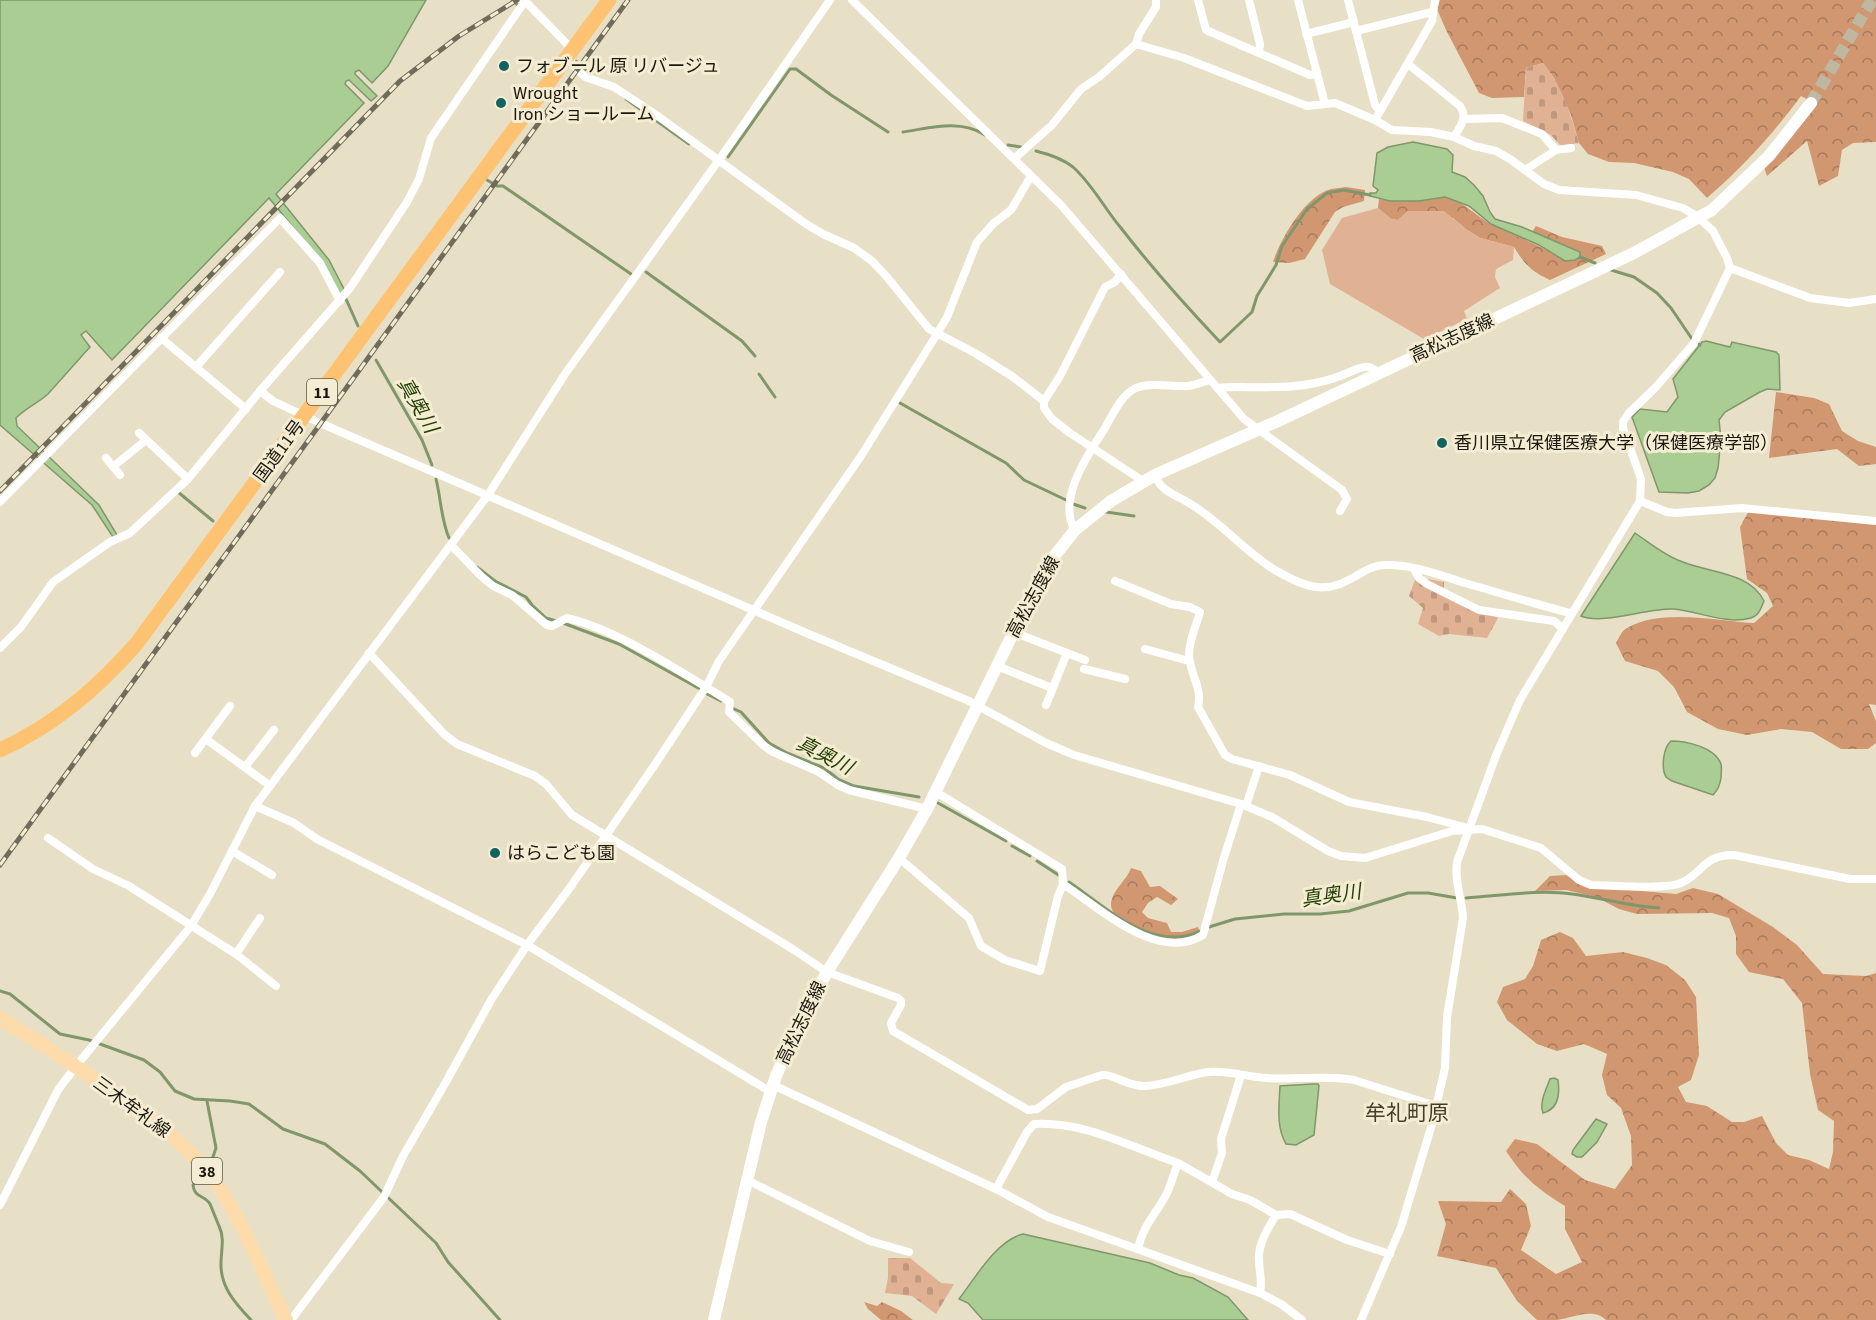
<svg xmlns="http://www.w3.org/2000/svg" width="1876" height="1320" viewBox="0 0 1876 1320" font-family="'Source Sans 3','Noto Sans JP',sans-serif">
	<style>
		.forest { fill: url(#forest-crowns) }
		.cemetery { fill: url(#cemetery-stones) }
		.park { fill: #e1b193 }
		.water { fill: #aacd93; stroke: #7f976b; stroke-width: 1.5 }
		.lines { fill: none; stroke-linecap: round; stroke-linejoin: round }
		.stream { stroke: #7f976b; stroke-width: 3 }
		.secondary-tunnel { stroke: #bfb8a1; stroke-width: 12; stroke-dasharray: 12 6; stroke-linecap: butt }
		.street { stroke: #fff; stroke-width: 8 }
		.secondary { stroke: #fff; stroke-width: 12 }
		.primary { stroke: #fedbaa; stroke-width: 14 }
		.highway { stroke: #fec372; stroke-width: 15 }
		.rail-casing { stroke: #706b5b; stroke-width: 5 }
		.rail { stroke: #f5edd3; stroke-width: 3; stroke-dasharray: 9; stroke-linecap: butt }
		.poi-dot { fill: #126261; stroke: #f5edd3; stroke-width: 2 }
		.labels { text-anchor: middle; stroke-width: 6; stroke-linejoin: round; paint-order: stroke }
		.shield { fill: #f5edd3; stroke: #5c584a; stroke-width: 1.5 }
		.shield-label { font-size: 16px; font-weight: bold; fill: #1b180f }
		.poi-label { font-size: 18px; fill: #1b180f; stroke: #f5edd3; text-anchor: start }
		.street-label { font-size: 18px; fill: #1b180f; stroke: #f5edd3 }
		.water-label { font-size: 20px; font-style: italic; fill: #244204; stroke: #f5edd3 }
		.quarter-label { font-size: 21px; fill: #443e28; stroke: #f5edd3 }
	</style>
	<defs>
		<pattern id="forest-crowns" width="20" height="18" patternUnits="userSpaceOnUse" patternTransform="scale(1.5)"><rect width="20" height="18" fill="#d19771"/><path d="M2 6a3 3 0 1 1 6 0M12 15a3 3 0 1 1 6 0" fill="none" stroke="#a97a5b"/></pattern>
		<pattern id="cemetery-stones" width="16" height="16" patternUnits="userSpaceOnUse" patternTransform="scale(1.5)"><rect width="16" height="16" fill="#e1b193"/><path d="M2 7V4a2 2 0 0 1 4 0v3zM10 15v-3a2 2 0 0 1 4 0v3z" fill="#c0987e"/></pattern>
	</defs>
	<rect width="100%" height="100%" fill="#e8e0c6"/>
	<g class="forest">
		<path d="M1440 0H1876V142L1853 143 1842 150 1838 176 1819 186 1807 141 1767 176 1764 167 1814 103 1801 96C1773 134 1743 167 1707 198L1689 179 1673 172 1634 163 1609 162 1588 154 1579 143 1571 115 1554 78 1543 63 1526 68 1524 97 1492 98 1479 93 1446 30 1437 9Z"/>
		<path d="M1346 187 1365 190 1364 201 1343 207 1335 212 1305 259 1289 263 1273 262C1281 238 1305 196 1331 189 1336 188 1341 188 1346 187Z"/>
		<path d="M1445 197C1467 203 1475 216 1493 225 1515 236 1536 243 1556 256L1580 252 1532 232 1536 226 1562 237 1602 246 1606 254 1550 280C1531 271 1525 265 1514 247L1480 238 1467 230 1453 218 1408 211 1398 220 1391 219 1378 208 1379 199C1401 204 1423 200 1445 197Z"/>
		<path d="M1776 392 1814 398 1829 404 1842 431 1858 441 1876 447V464L1859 466 1837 449 1769 458Z"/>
		<path d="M1750 509 1876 524V705L1869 704 1876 721V743L1868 749H1841L1812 732 1781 729 1747 735 1718 729 1687 712 1674 687 1658 671 1625 661 1616 643C1619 638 1622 630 1627 628 1662 608 1715 621 1754 623L1773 606 1767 593 1747 579 1740 527Z"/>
		<path d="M1131 868 1141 871 1150 887 1160 886 1178 899 1171 905 1157 897 1148 903 1142 912 1148 918 1167 923 1171 932H1182L1198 927 1200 934C1190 938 1179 941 1168 940 1153 940 1111 922 1111 905 1111 891 1127 880 1131 868Z"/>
		<path d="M1566 875 1584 886 1676 894 1693 888 1718 894 1773 927 1797 945 1823 974 1866 976 1876 973V1320H1606C1593 1307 1572 1318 1557 1320 1551 1320 1544 1320 1537 1320L1517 1301 1496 1268 1437 1256 1446 1224 1438 1201 1501 1202 1510 1189 1526 1204 1531 1226 1521 1250 1556 1274 1582 1262 1565 1229V1206C1537 1189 1524 1178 1506 1151L1515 1139 1537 1144 1585 1180 1615 1189 1632 1165 1631 1136 1621 1108 1607 1095 1602 1075 1607 1054 1584 1044 1557 1051 1537 1044 1507 1020 1497 1002 1503 987 1525 979 1533 966 1541 940 1560 932 1573 938 1586 956 1623 952 1647 958 1666 965 1685 980 1696 997 1699 1055 1691 1080 1678 1087 1686 1102 1707 1106 1732 1122H1744L1762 1116 1776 1143 1788 1155 1809 1160 1829 1169 1833 1152 1834 1121 1818 1110 1810 1074 1802 1003 1783 979 1749 972 1736 954V936L1729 918 1712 913 1637 914 1619 909 1596 897 1566 890 1535 891 1550 876Z"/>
		<path d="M864 1302 877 1306 882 1302 901 1311 913 1320H881L868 1309Z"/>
	</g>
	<g class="cemetery">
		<path d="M1543 63C1562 85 1571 116 1579 143L1561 146 1551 135 1523 121 1526 68Z"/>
		<path d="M1416 577 1444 582V589L1498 618 1487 638 1449 634 1439 636 1418 624 1423 608 1409 596Z"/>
		<path d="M888 1258H910L941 1283 954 1284 936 1314 912 1296 885 1293 888 1278Z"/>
	</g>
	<path class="park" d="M1378 208 1391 219 1398 220 1408 211H1444L1467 230 1480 238 1514 247 1513 260 1496 269 1495 277 1500 288 1464 311 1467 319 1424 339 1330 284 1322 250 1342 218Z"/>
	<g class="water">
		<path d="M0 0H426L388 66 372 83 359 70 355 72V74L377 96 371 101 349 80 346 81 345 84 364 103 276 194 329 260 345 291 341 296 324 265 269 198 112 360 86 331 81 335 90 347 48 394C38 403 26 408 16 418L17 426 99 505 117 535 113 537 92 505 0 425Z"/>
		<path d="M1413 142 1447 149 1453 155 1452 172 1465 177 1474 185 1483 196 1490 212 1495 219 1522 227 1580 252V257L1575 260 1565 261 1539 245 1491 224 1469 206 1445 197 1419 201H1390L1370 196V193H1376L1378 190 1373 186 1377 153 1388 147Z"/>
		<path d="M1706 341 1730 347 1732 342 1776 352 1779 355 1780 390 1767 389 1760 392 1725 412 1719 420 1721 439 1718 468 1715 478 1709 485 1699 491 1688 493 1659 492 1632 417 1640 409 1667 412 1678 397 1673 379 1702 342Z"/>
		<path d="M1635 533C1650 543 1665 556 1683 562 1710 573 1750 572 1764 601 1761 608 1759 616 1751 618 1725 625 1699 611 1673 609 1646 608 1604 625 1581 616Z"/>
		<path d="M1671 741C1686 741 1715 747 1721 764 1722 768 1721 774 1721 778 1720 785 1718 790 1713 795L1672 781 1666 777C1661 768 1663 748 1671 741Z"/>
		<path d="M1554 1078 1558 1080C1560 1094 1559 1109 1543 1113 1539 1103 1546 1089 1550 1079Z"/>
		<path d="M1312 1084H1318L1319 1086 1314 1135 1296 1145 1286 1144C1276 1127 1279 1106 1280 1086Z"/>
		<path d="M1596 1119 1607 1124 1597 1142 1582 1157H1577L1572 1154 1573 1150Z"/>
		<path d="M1023 1234 1150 1263 1179 1275 1193 1278 1228 1297 1248 1320H983L968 1303 959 1299C976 1277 996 1241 1023 1234Z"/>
	</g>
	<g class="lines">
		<g class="stream">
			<path d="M512 0 518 5"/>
			<path d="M576 61 586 70"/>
			<path d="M626 99 689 144"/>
			<path d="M903 132C930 128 960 119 985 135"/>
			<path d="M1008 145 1021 147"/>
			<path d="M1036 151C1048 154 1063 159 1073 167 1093 185 1104 208 1121 228 1152 268 1185 305 1220 342L1252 312 1257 296 1276 265 1282 246 1307 209 1327 193 1344 190 1370 195"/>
			<path d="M728 157 790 69H796L831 95 888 132"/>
			<path d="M487 180 497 186H503L631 274"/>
			<path d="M1580 257 1595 263"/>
			<path d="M1611 270 1634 277 1657 293 1671 308 1692 339 1700 345"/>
			<path d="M646 272 742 341 755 356"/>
			<path d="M346 299 358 326"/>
			<path d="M376 360 422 440 432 465"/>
			<path d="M759 374 775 397"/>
			<path d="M900 403 1006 463 1024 480 1066 500"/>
			<path d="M436 479C441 499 441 519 449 538"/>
			<path d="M178 492 213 521"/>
			<path d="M1073 504 1085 508"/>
			<path d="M1106 512 1134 516"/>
			<path d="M477 567 495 581 526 597 532 605 546 618 556 621"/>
			<path d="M563 623 619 644 700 689"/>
			<path d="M707 694 721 701"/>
			<path d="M732 708 741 712 769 743 787 753 824 768 838 779 854 786 919 797"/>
			<path d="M938 803 1006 841"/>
			<path d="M1012 846 1030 856"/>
			<path d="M1037 861 1060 876"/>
			<path d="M1069 882C1106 907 1153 954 1200 931"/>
			<path d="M1466 898C1499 896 1539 889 1572 894 1603 898 1627 906 1659 908"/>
			<path d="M1209 927 1235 919 1284 914H1320L1349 911 1408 893H1428L1457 898"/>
			<path d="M0 991 10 994 60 1034 89 1040 144 1060 160 1072 175 1091 194 1099 230 1101 249 1104 283 1129 325 1144 360 1171 436 1243 448 1262 500 1320"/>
			<path d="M207 1101 216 1148 210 1166"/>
			<path d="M200 1176 193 1185C194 1198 205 1195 210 1204 213 1211 216 1219 219 1226 225 1238 221 1251 221 1263 220 1287 236 1304 251 1320"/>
		</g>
		<path class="secondary-tunnel" d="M1811 103 1872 0"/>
		<g class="street">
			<path d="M524 0 568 45 572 51 571 63 585 77 614 87 655 114 806 224 823 234 854 248 872 261 887 277 929 329 975 353 1013 377 1044 401"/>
			<path d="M852 0 1061 205 1244 419 1342 490 1347 499 1340 511"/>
			<path d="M1198 0 1206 30 1310 75 1317 74"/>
			<path d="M1249 0 1260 44 1259 53"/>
			<path d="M1298 0 1325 104"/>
			<path d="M1348 0 1375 105 1380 111"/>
			<path d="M1356 31 1432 12"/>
			<path d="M1306 34 1354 22"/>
			<path d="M1136 44 1184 58 1307 106 1335 103 1375 120 1392 130 1431 132 1454 137 1474 146 1496 151 1510 159 1544 184 1559 190 1636 195 1683 208 1698 217 1713 231 1727 258 1730 268 1810 298 1849 303 1876 299"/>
			<path d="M1408 64 1460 106C1468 118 1461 125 1454 137"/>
			<path d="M1464 119 1502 118 1542 134 1556 150 1571 148"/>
			<path d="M1375 120 1432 21 1435 0"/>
			<path d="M1015 158 1052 125 1081 89 1099 77 1136 44 1139 34 1156 7V0"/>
			<path d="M1525 170 1556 150"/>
			<path d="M1121 274 1115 282 1105 287 1060 376 1044 401V408L1052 419 1070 433 1143 481"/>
			<path d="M161 338 246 409"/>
			<path d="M196 367 280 272"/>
			<path d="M1218 388C1236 386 1255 388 1273 387 1299 387 1326 383 1350 372 1362 367 1369 363 1378 373"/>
			<path d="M260 391 273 401 320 423 811 635 969 701 1046 743 1074 755 1241 804 1272 817 1328 851 1341 856 1365 858 1452 831 1482 829 1541 848 1579 880 1591 885C1611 885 1664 890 1681 883 1703 874 1702 855 1734 855L1850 879H1876"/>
			<path d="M139 433 188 479"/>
			<path d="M106 458 120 475"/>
			<path d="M114 466 146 440"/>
			<path d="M1155 475C1160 491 1176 495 1189 503 1220 521 1244 551 1275 570 1287 577 1303 586 1317 587 1348 590 1362 565 1385 565 1412 564 1440 575 1465 583 1500 593 1535 604 1570 613"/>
			<path d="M1640 501 1667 512 1675 513 1742 508 1876 521"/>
			<path d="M0 502 280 218 320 263 340 301"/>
			<path d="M1075 530C1056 500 1089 453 1105 428 1113 414 1121 395 1136 388 1152 382 1171 387 1188 386 1195 385 1203 382 1210 380"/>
			<path d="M451 545 481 576 493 586 512 595 547 625 552 626 567 618C618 630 685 674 730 702L729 712 763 745 773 752 817 771 838 785 849 790 927 809"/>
			<path d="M1414 569 1419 578 1427 584 1479 610 1554 621 1562 628"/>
			<path d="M1115 581 1171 604 1190 607 1200 612C1196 627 1186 647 1190 662 1193 679 1202 689 1198 707L1225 755 1232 759 1290 775 1349 802 1427 817 1464 827"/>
			<path d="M1013 632 1085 660"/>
			<path d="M0 648 21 627 53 582 110 542 130 533 188 479 260 391 350 288 407 202 419 179 431 138 525 1"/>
			<path d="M1145 649 1189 661"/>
			<path d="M369 653 444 734 457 744 535 776 546 784 572 815 791 948 827 972 898 998 901 1001V1005L891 1023 893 1031 1028 1110 1037 1109 1066 1087 1102 1075C1112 1073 1128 1087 1145 1086 1167 1085 1187 1075 1208 1072 1228 1070 1247 1077 1267 1078 1296 1080 1325 1075 1354 1080L1436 1106"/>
			<path d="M997 666 1052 688"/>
			<path d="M1084 669 1125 679"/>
			<path d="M1046 705 1067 653"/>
			<path d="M206 739 269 785"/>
			<path d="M195 753 230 706"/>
			<path d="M245 767 274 730"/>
			<path d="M255 806 294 823 317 839 527 945 771 1092"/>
			<path d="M1246 806 1259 766"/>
			<path d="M48 838 93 869 129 886 236 954 276 986"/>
			<path d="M232 851 272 875"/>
			<path d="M899 858 969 918 981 946 1005 960 1040 971 1058 896 1063 884 1062 869 936 792"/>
			<path d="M1063 884C1100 908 1157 963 1203 935L1223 861 1241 804"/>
			<path d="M236 954 260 918"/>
			<path d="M773 1085 996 1189 1048 1217 1260 1293 1281 1304 1302 1320"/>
			<path d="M747 1180 870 1241 909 1252"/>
			<path d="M1212 1182 1222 1153 1221 1139 1241 1075"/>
			<path d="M996 1189 1027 1132 1034 1124C1085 1121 1130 1147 1178 1163"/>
			<path d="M0 1205 58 1090 76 1066 191 926 210 894 255 806 488 495 565 374 719 160 830 0"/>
			<path d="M1138 1249C1142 1227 1156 1214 1166 1195 1171 1185 1174 1173 1178 1163L1232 1194 1250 1200 1276 1215"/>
			<path d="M1260 1293C1263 1279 1258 1268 1259 1255 1260 1240 1269 1227 1276 1215L1290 1214 1347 1240 1390 1254"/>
			<path d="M291 1320 384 1197 403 1156 446 1082 491 1000 527 945 569 889 656 763 706 687 719 661 861 456 937 334 947 317 977 242 994 223 1011 210 1031 176"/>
			<path d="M1361 1320 1401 1227 1432 1124 1445 1068 1447 1017 1463 918C1462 899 1454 881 1457 862L1497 753 1520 700 1640 501 1641 479 1623 428V422L1628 414 1655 388 1694 343 1730 268"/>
		</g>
		<path class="secondary" d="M714 1320 761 1122 776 1076 799 1023 827 972 899 858 927 809 1045 568 1075 530 1111 501 1155 475 1278 421 1634 253 1712 210 1769 156 1811 103"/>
		<path class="primary" d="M0 1018C28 1035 56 1053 84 1072 134 1106 182 1135 218 1186 246 1227 264 1276 286 1320"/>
		<path class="highway" d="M0 750C53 726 99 687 137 643L609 0"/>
		<g class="rail-casing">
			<g id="rail">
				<path d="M0 491 400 81 459 36 517 0"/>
				<path d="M0 865 628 0"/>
			</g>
		</g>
		<use href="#rail" class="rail"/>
	</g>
	<g class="poi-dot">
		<circle cx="504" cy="66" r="6"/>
		<circle cx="501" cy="103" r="6"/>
		<circle cx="1442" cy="443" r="6"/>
		<circle cx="495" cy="853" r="6"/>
	</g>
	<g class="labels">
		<g class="shield">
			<rect x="307" y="379" width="30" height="26" rx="4.5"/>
			<rect x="192" y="1158" width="30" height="26" rx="4.5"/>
		</g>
		<g class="shield-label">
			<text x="322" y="398">11</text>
			<text x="207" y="1177">38</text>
		</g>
		<g class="poi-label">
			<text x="516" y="72">フォブール 原 リバージュ</text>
			<text x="513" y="99">Wrought<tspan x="513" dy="21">Iron ショールーム</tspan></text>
			<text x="1454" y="449">香川県立保健医療大学（保健医療学部）</text>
			<text x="507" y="859">はらこども園</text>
		</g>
		<g class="street-label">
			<text transform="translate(1452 338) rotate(-25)" y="6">高松志度線</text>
			<text transform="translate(279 451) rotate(-54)" y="6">国道11号</text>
			<text transform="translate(1033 597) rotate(-61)" y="6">高松志度線</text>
			<text transform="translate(801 1023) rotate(-64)" y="6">高松志度線</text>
			<text transform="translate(132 1107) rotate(36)" y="6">三木牟礼線</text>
		</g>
		<g class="water-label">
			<text transform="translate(418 405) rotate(60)" y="7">真奥川</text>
			<text transform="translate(825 755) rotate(27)" y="7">真奥川</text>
			<text transform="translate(1331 895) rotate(-8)" y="7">真奥川</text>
		</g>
		<g class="quarter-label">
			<text x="1407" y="1120">牟礼町原</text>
		</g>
	</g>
</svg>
